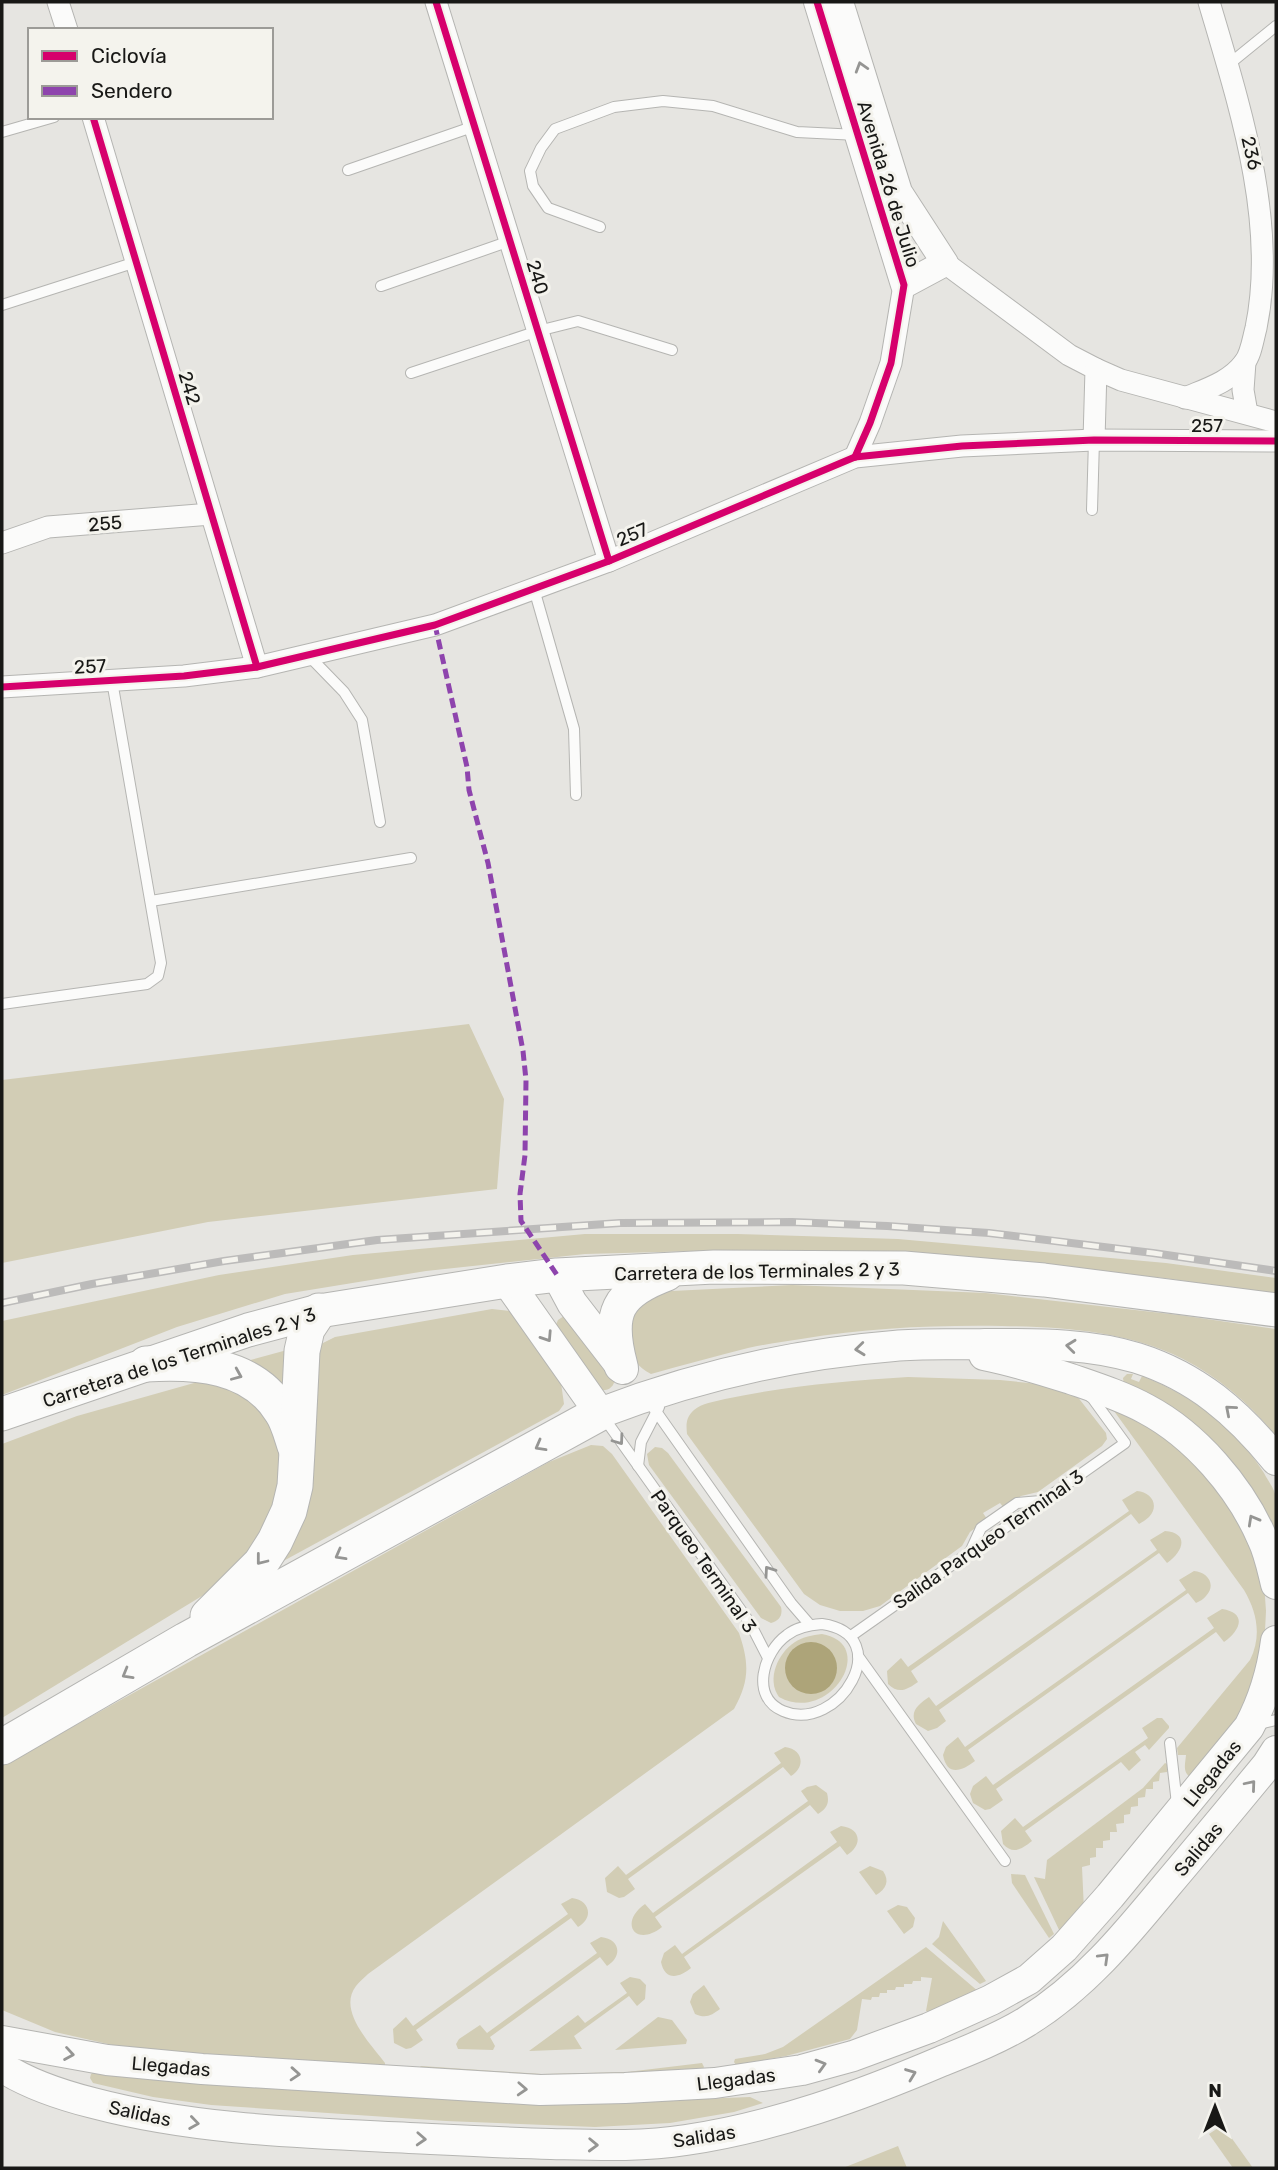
<svg xmlns="http://www.w3.org/2000/svg" width="1278" height="2170" viewBox="0 0 1278 2170" font-family="Rubik,sans-serif">
	<style>
		.green { fill: #d2cdb5 }
		.water { fill: #ada479 }
		.lines { fill: none; stroke-linecap: round; stroke-linejoin: round }
		.service-casing { stroke: #b5b5b2; stroke-width: 12 }
		.minor-casing { stroke: #b5b5b2; stroke-width: 23 }
		.tertiary-casing { stroke: #b5b5b2; stroke-width: 28 }
		.secondary-casing { stroke: #b5b5b2; stroke-width: 32 }
		.primary-casing { stroke: #b5b5b2; stroke-width: 35 }
		.trunk-casing { stroke: #b5b5b2; stroke-width: 37 }
		.service { stroke: #fbfbfa; stroke-width: 10 }
		.minor { stroke: #fbfbfa; stroke-width: 21 }
		.tertiary { stroke: #fbfbfa; stroke-width: 26 }
		.secondary { stroke: #fbfbfa; stroke-width: 30 }
		.primary { stroke: #fbfbfa; stroke-width: 33 }
		.trunk { stroke: #fbfbfa; stroke-width: 35 }
		.rail-casing { stroke: #bcbbba; stroke-width: 8 }
		.rail { stroke: #f4f3ed; stroke-width: 5; stroke-dasharray: 16; stroke-linecap: butt }
		.quiet { stroke: #8e44ad; stroke-width: 5; stroke-dasharray: 10 5; stroke-linecap: butt }
		.cycleway-casing { stroke: #f4f3ed; stroke-width: 11 }
		.cycleway { stroke: #d6006c; stroke-width: 7 }
		.oneway { stroke: #959593 }
		.labels { text-anchor: middle; stroke-width: 6; stroke-linejoin: round; paint-order: stroke }
		.street-label { font-size: 19px; fill: #181816; stroke: #f4f3ed }
	</style>
	<rect width="100%" height="100%" fill="#e6e5e1"/>
	<g class="green">
		<path d="M469 1024 504 1099 497 1189 208 1222 2 1263V1080Z"/>
		<path d="M585 1234H737L898 1239 1166 1263 1276 1278V1294L1164 1278 896 1253 734 1250 585 1254 426 1271 285 1294 177 1327 2 1395V1321L219 1275 353 1255Z"/>
		<path d="M792 1285 986 1293 1179 1315 1276 1329V1436C1250 1404 1220 1378 1183 1359 1128 1331 1062 1327 1002 1326 932 1325 869 1328 801 1339 783 1342 765 1344 748 1348 716 1356 683 1365 651 1374 624 1359 626 1340 624 1313L651 1292Z"/>
		<path d="M492 1309 510 1311 561 1383 564 1404 559 1411 276 1565 316 1358 321 1344 335 1337Z"/>
		<path d="M564 1316 615 1378C614 1387 609 1391 600 1390L555 1327 558 1320Z"/>
		<path d="M287 1350 292 1401 247 1361Z"/>
		<path d="M1127 1374H1133L1131 1379 1139 1382 1142 1376C1191 1395 1236 1428 1264 1473 1268 1481 1275 1489 1276 1498 1278 1513 1276 1531 1276 1547L1124 1385 1123 1378Z"/>
		<path d="M908 1377 1000 1380 1059 1386 1073 1391 1106 1433 1107 1439 1102 1446 1038 1492 1021 1496 1004 1508 1000 1503 983 1513 987 1519 970 1532 962 1546 880 1606 863 1611H840L820 1605 804 1594 687 1434C686 1424 686 1417 694 1410 702 1403 714 1402 725 1399 785 1386 846 1381 908 1377Z"/>
		<path d="M219 1381 251 1394 278 1423 284 1485 252 1553 215 1588 2 1718V1444L77 1416 194 1383Z"/>
		<path d="M1115 1409 1141 1419 1197 1462 1244 1525 1264 1583 1266 1611 1264 1651 1239 1719 1193 1779C1182 1773 1185 1766 1186 1755H1178L1177 1748 1250 1660C1262 1636 1257 1612 1244 1590L1114 1411Z"/>
		<path d="M591 1445 603 1446 612 1454 739 1633C749 1662 750 1681 734 1709L368 1974C364 1978 359 1982 356 1986 337 2011 371 2044 385 2063V2067L139 2051 55 2032 2 2010V1766L549 1462Z"/>
		<path d="M655 1447 662 1448 668 1453 781 1607C783 1615 779 1621 771 1623L761 1618 649 1465 647 1454Z"/>
		<path d="M1137 1491C1151 1492 1160 1505 1149 1517 1146 1520 1142 1522 1139 1524L1131 1514 911 1671 918 1682C908 1689 899 1695 888 1684L887 1671 901 1658 908 1667 1129 1511 1122 1500Z"/>
		<path d="M1165 1531C1190 1533 1183 1552 1167 1563L1159 1553 939 1710 946 1721 937 1728 928 1731 916 1724C909 1711 919 1704 929 1697L936 1706 1157 1550 1150 1540Z"/>
		<path d="M1194 1571C1207 1572 1217 1584 1206 1596 1204 1599 1200 1601 1196 1603L1188 1593 968 1750 975 1761C962 1771 947 1777 943 1755L946 1747 958 1737 965 1747 1186 1590 1179 1580Z"/>
		<path d="M1222 1609C1248 1613 1240 1631 1224 1642L1216 1632 996 1789 1003 1800 990 1809 985 1810 973 1803 970 1794 973 1786 986 1776 993 1785 1214 1628 1207 1618Z"/>
		<path d="M822 1634C879 1644 830 1725 779 1697 766 1679 778 1653 795 1642 803 1637 812 1635 822 1634Z"/>
		<path d="M1157 1718H1162L1169 1726V1728L1149 1750 1145 1745 1135 1752 1141 1760 1129 1771 1121 1762 1025 1831 1032 1841C1022 1849 1013 1855 1003 1844L1001 1831 1015 1818 1023 1827 1148 1738 1142 1728Z"/>
		<path d="M785 1747C803 1749 806 1767 791 1776L783 1767 628 1879 635 1889 624 1897 619 1898 607 1892 605 1878 618 1866 626 1875 781 1763 774 1753Z"/>
		<path d="M1165 1763 1167 1764V1772L1160 1773 1159 1781 1153 1782V1789H1146L1145 1797 1138 1798V1806L1131 1807 1130 1814 1124 1815V1823L1116 1824 1117 1832H1110V1840L1103 1841V1848H1096V1857L1090 1858V1865L1082 1867 1084 1910 1061 1934 1034 1877 1045 1879 1047 1860 1143 1788Z"/>
		<path d="M816 1785 827 1793C830 1804 826 1809 818 1814L810 1805 655 1917 662 1927C636 1948 618 1923 645 1904L653 1913 808 1801 801 1791 807 1787Z"/>
		<path d="M841 1826C861 1828 863 1845 847 1855L840 1846 684 1957 691 1968C679 1978 665 1981 661 1962L664 1953 675 1945 682 1954 837 1842 830 1832Z"/>
		<path d="M870 1866 883 1871C890 1881 886 1889 876 1895L859 1872Z"/>
		<path d="M1011 1874 1025 1875 1054 1934 1049 1938 1012 1883Z"/>
		<path d="M572 1898C590 1900 594 1918 578 1927L571 1918 416 2030 423 2040 411 2048 406 2049 394 2043 393 2029 406 2017 413 2026 568 1914 561 1904Z"/>
		<path d="M898 1905 907 1907 915 1918 913 1927 904 1934 887 1911Z"/>
		<path d="M943 1921 986 1981 980 1984 932 1944 939 1937Z"/>
		<path d="M601 1937C620 1939 623 1956 607 1966L600 1957 490 2037 495 2046 493 2050 458 2049 456 2044 459 2039 480 2025 487 2033 597 1953 590 1943Z"/>
		<path d="M926 1947 979 1992 931 2013 926 2011 932 1978 921 1977V1981H913L912 1984H904V1987H896L895 1990H887V1993H880L879 1997H872L871 2000 862 1999 857 2030 850 2039 786 2056 736 2065 734 2062 735 2059 765 2054 783 2047Z"/>
		<path d="M630 1977 640 1979 646 1985 645 1999 637 2006 629 1996 574 2036 582 2049 529 2051 578 2015 585 2023 627 1993 620 1983Z"/>
		<path d="M704 1985 720 2009C712 2015 706 2019 695 2014L690 2002 693 1994Z"/>
		<path d="M658 2017 672 2020 687 2040 686 2044 615 2050Z"/>
		<path d="M702 2063 704 2067 702 2070 541 2078 418 2069 421 2066 542 2074 627 2072Z"/>
		<path d="M96 2071 648 2101 750 2097 763 2103 734 2112 670 2123 595 2127 446 2121 211 2105 153 2097 93 2083 90 2078 91 2074Z"/>
		<path d="M1218 2128 1228 2133 1253 2168H1233L1209 2134Z"/>
		<path d="M898 2146 907 2168H843Z"/>
	</g>
	<circle class="water" cx="811" cy="1668" r="26"/>
	<g class="lines">
		<g class="service-casing">
			<g id="service">
				<path d="M1228 65 1276 26"/>
				<path d="M2 132 54 117"/>
				<path d="M348 170 475 126"/>
				<path d="M600 227 548 208 533 186 530 171 541 148 555 129 614 107 663 101 713 106 797 132 858 135"/>
				<path d="M381 286 510 241"/>
				<path d="M2 305 136 262"/>
				<path d="M411 373 538 331 578 321 672 350"/>
				<path d="M1092 510 1094 440"/>
				<path d="M534 589 574 729 576 795"/>
				<path d="M308 655 344 692 362 720 380 822"/>
				<path d="M151 901 411 858"/>
				<path d="M2 1004 147 984 158 976 161 963 112 681"/>
				<path d="M648 1400 791 1603 810 1625"/>
				<path d="M602 1415 750 1623 768 1658"/>
				<path d="M638 1466 641 1442 659 1407"/>
				<path d="M971 1550 981 1528 1017 1503 1041 1501"/>
				<path d="M822 1624C898 1635 839 1735 783 1711 750 1697 763 1652 787 1635 797 1627 809 1625 822 1624Z"/>
				<path d="M851 1636 1125 1443 1093 1399 1087 1394"/>
				<path d="M858 1656 1005 1861"/>
				<path d="M1255 1725 1276 1720"/>
				<path d="M1170 1743 1177 1804"/>
			</g>
		</g>
		<g class="minor-casing">
			<g id="minor">
				<path d="M58 2 67 30"/>
				<path d="M436 2 609 561"/>
				<path d="M93 117 257 667"/>
				<path d="M945 263 1069 355 1096 369 1094 440"/>
				<path d="M1245 362 1243 390 1247 413"/>
				<path d="M1096 369 1121 380 1276 422"/>
				<path d="M1185 398C1206 389 1230 382 1244 363 1251 355 1253 339 1256 328 1278 222 1239 104 1209 2"/>
				<path d="M855 457 870 423 891 363 904 285"/>
				<path d="M2 543 48 527 211 514"/>
				<path d="M2 687 184 676 257 667 435 625 609 561 855 457 962 446 1094 440 1276 441"/>
			</g>
		</g>
		<g class="tertiary-casing">
			<path id="tertiary" d="M817 2 904 285 945 263 899 192 840 2"/>
		</g>
		<g class="secondary-casing">
			<g id="secondary">
				<path d="M557 1275 572 1303 623 1369"/>
				<path d="M507 1281 600 1413C694 1377 794 1354 894 1346 924 1343 955 1345 985 1344 1036 1344 1088 1343 1137 1358 1197 1377 1238 1413 1276 1460"/>
				<path d="M984 1355C1014 1361 1043 1370 1071 1379 1097 1388 1122 1396 1146 1409 1195 1435 1240 1487 1262 1538 1269 1552 1272 1568 1276 1584"/>
				<path d="M2 2041 107 2060 202 2069 540 2090 625 2088 715 2083 802 2070 853 2056 929 2028 991 2000 1029 1979 1064 1948 1110 1896 1249 1727C1264 1699 1272 1671 1276 1641"/>
				<path d="M2 2067C30 2085 61 2095 93 2103 203 2132 318 2133 431 2139 471 2141 511 2143 551 2144 596 2145 641 2147 686 2140 774 2127 860 2096 942 2061 970 2050 1000 2038 1026 2022 1083 1987 1125 1936 1167 1885 1201 1845 1234 1805 1267 1765L1276 1751"/>
			</g>
		</g>
		<g class="primary-casing">
			<g id="primary">
				<path d="M621 1366C607 1313 616 1293 667 1274"/>
				<path d="M2 1414 248 1330 319 1311 507 1281 557 1275 714 1267 904 1268 1044 1280 1276 1310"/>
			</g>
		</g>
		<g class="trunk-casing">
			<g id="trunk">
				<path d="M146 1364C195 1361 252 1364 281 1411 288 1421 291 1434 295 1446"/>
				<path d="M208 1616 261 1563 275 1541 289 1511 295 1486 297 1451 302 1351 307 1329 319 1311"/>
				<path d="M2 1747 186 1640 600 1413"/>
			</g>
		</g>
		<use href="#service" class="service"/>
		<use href="#minor" class="minor"/>
		<use href="#tertiary" class="tertiary"/>
		<use href="#secondary" class="secondary"/>
		<use href="#primary" class="primary"/>
		<use href="#trunk" class="trunk"/>
		<g class="rail-casing">
			<path id="rail" d="M2 1303 92 1284 224 1261 377 1240 620 1223 792 1222 887 1226 989 1233 1153 1253 1276 1271"/>
		</g>
		<use href="#rail" class="rail"/>
		<path class="quiet" d="M435 625 467 767 469 790 488 863 523 1051 526 1080 525 1155 520 1194 521 1221 557 1275"/>
		<g class="cycleway-casing">
			<g id="cycleway">
				<path d="M436 2 609 561"/>
				<path d="M817 2 904 285 891 363 870 423 855 457"/>
				<path d="M93 117 257 667"/>
				<path d="M2 687 184 676 257 667 435 625 609 561 855 457 962 446 1094 440 1276 441"/>
			</g>
		</g>
		<use href="#cycleway" class="cycleway"/>
	</g>
	<defs><path id="oneway-chevron" d="M-2-3.5L2.5 0L-2 3.5" fill="none" stroke-width="1.6" stroke-linecap="round" stroke-linejoin="round" transform="scale(1.75)"/></defs>
	<g class="oneway">
		<use href="#oneway-chevron" transform="translate(861 67) rotate(-107)"/>
		<use href="#oneway-chevron" transform="translate(547 1337) rotate(57)"/>
		<use href="#oneway-chevron" transform="translate(1071 1346) rotate(-174)"/>
		<use href="#oneway-chevron" transform="translate(860 1349) rotate(174)"/>
		<use href="#oneway-chevron" transform="translate(237 1375) rotate(23)"/>
		<use href="#oneway-chevron" transform="translate(1230 1410) rotate(-139)"/>
		<use href="#oneway-chevron" transform="translate(619 1440) rotate(54)"/>
		<use href="#oneway-chevron" transform="translate(540 1446) rotate(151)"/>
		<use href="#oneway-chevron" transform="translate(1253 1520) rotate(-119)"/>
		<use href="#oneway-chevron" transform="translate(340 1555) rotate(151)"/>
		<use href="#oneway-chevron" transform="translate(261 1560) rotate(128)"/>
		<use href="#oneway-chevron" transform="translate(769 1571) rotate(-125)"/>
		<use href="#oneway-chevron" transform="translate(127 1674) rotate(150)"/>
		<use href="#oneway-chevron" transform="translate(1251 1785) rotate(-50)"/>
		<use href="#oneway-chevron" transform="translate(1104 1958) rotate(-44)"/>
		<use href="#oneway-chevron" transform="translate(69 2054) rotate(9)"/>
		<use href="#oneway-chevron" transform="translate(821 2065) rotate(-16)"/>
		<use href="#oneway-chevron" transform="translate(295 2074) rotate(4)"/>
		<use href="#oneway-chevron" transform="translate(911 2074) rotate(-21)"/>
		<use href="#oneway-chevron" transform="translate(522 2089) rotate(3)"/>
		<use href="#oneway-chevron" transform="translate(194 2123) rotate(8)"/>
		<use href="#oneway-chevron" transform="translate(421 2139) rotate(3)"/>
		<use href="#oneway-chevron" transform="translate(593 2145) rotate(2)"/>
	</g>
	<g class="labels">
		<g class="street-label">
			<text transform="translate(1252 153) rotate(77)" y="7">236</text>
			<text transform="translate(889 184) rotate(73)" y="7">Avenida 26 de Julio</text>
			<text transform="translate(538 277) rotate(73)" y="7">240</text>
			<text transform="translate(190 388) rotate(73)" y="7">242</text>
			<text x="1207" y="432">257</text>
			<text transform="translate(105 523) rotate(-5)" y="7">255</text>
			<text transform="translate(632 534) rotate(-23)" y="7">257</text>
			<text transform="translate(90 666) rotate(-3)" y="7">257</text>
			<text transform="translate(757 1271) rotate(-1)" y="7">Carretera de los Terminales 2 y 3</text>
			<text transform="translate(179 1357) rotate(-18)" y="7">Carretera de los Terminales 2 y 3</text>
			<text transform="translate(988 1539) rotate(-35)" y="7">Salida Parqueo Terminal 3</text>
			<text transform="translate(704 1561) rotate(55)" y="7">Parqueo Terminal 3</text>
			<text transform="translate(1212 1773) rotate(-51)" y="7">Llegadas</text>
			<text transform="translate(1198 1849) rotate(-50)" y="7">Salidas</text>
			<text transform="translate(171 2066) rotate(5)" y="7">Llegadas</text>
			<text transform="translate(736 2079) rotate(-7)" y="7">Llegadas</text>
			<text transform="translate(140 2113) rotate(12)" y="7">Salidas</text>
			<text transform="translate(704 2136) rotate(-9)" y="7">Salidas</text>
		</g>
	</g>
	<rect width="1278" height="2170" fill="none" stroke="#181816" stroke-width="7"/>
	<rect x="28" y="28" width="245" height="91" fill="#f4f3ed" stroke="#9c9b97" stroke-width="2"/>
	<rect x="42" y="51" width="35" height="10" fill="#d6006c" stroke="#9c9b97" stroke-width="2"/>
	<text x="91" y="63" font-size="21" fill="#181816">Ciclovía</text>
	<rect x="42" y="86" width="35" height="10" fill="#8e44ad" stroke="#9c9b97" stroke-width="2"/>
	<text x="91" y="98" font-size="21" fill="#181816">Sendero</text>
	<g transform="translate(1215 2107)" stroke="#f4f3ed" stroke-width="5" paint-order="stroke">
	<path d="M0-5L12 26L0 18L-12 26Z" fill="#181816"/>
	<text y="-10" font-size="19" font-weight="bold" text-anchor="middle" fill="#181816">N</text>
	</g>
</svg>
